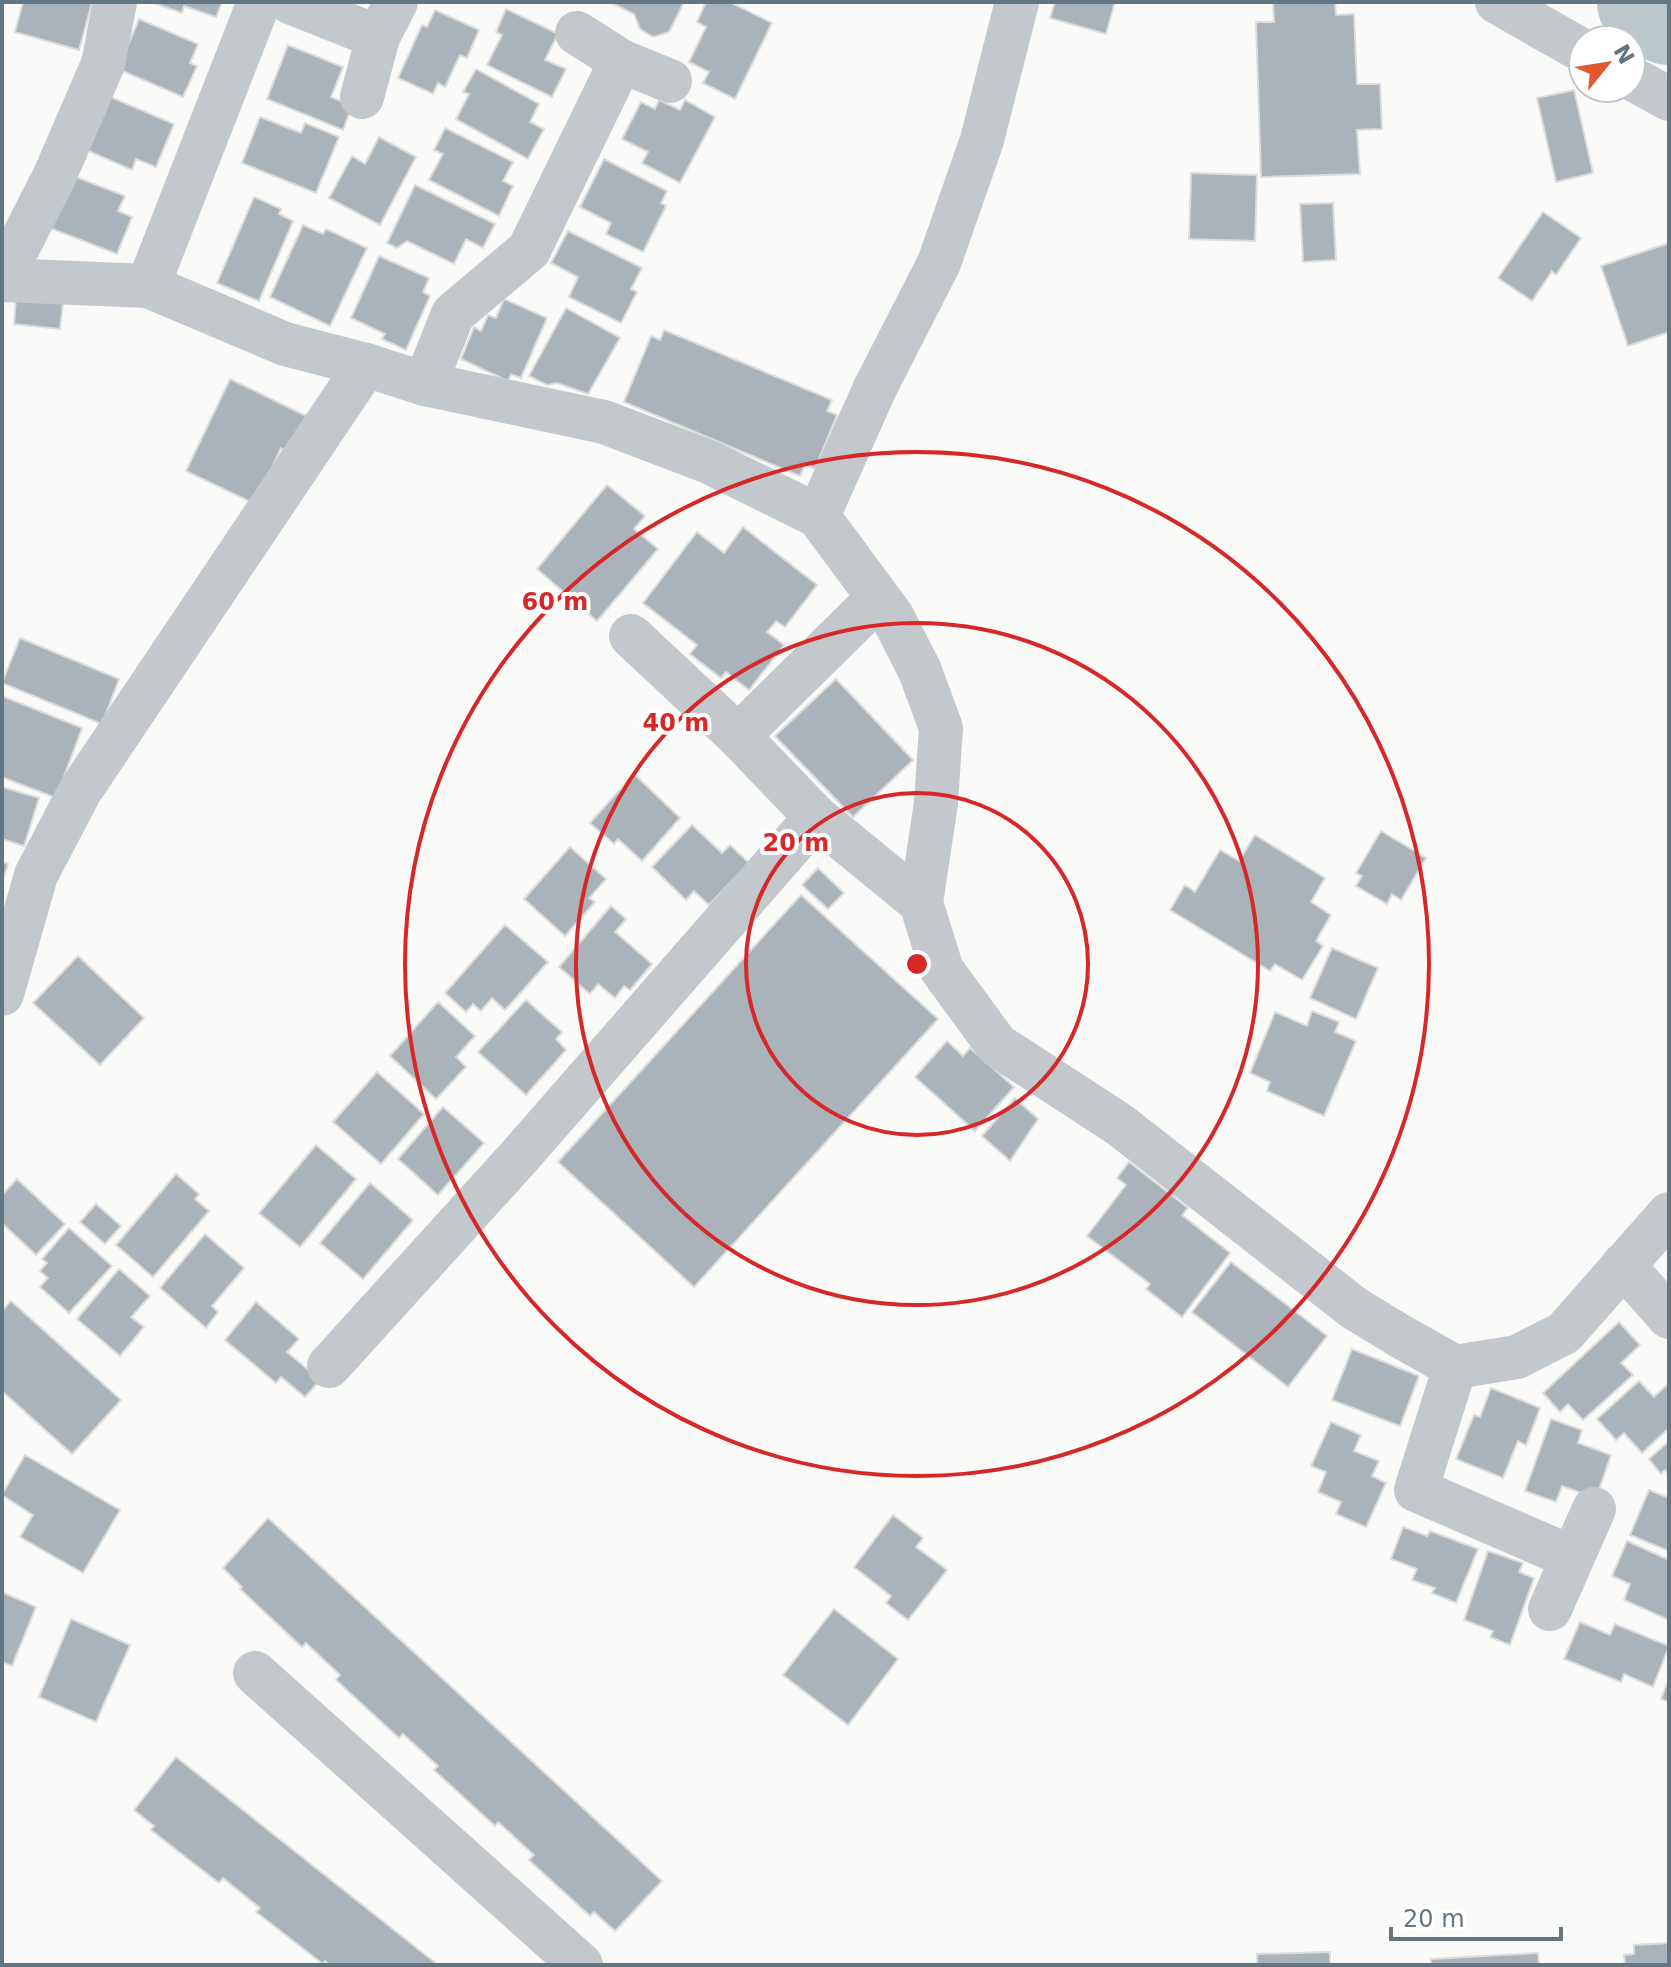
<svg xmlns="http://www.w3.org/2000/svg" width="1671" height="1967" viewBox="0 0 1671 1967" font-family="'DejaVu Sans',sans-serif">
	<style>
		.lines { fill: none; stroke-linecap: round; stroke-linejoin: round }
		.river { stroke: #bbc7cb; stroke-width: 102 }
		.building { fill: #aab3b9; stroke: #dcdcda; stroke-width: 2 }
		.minor { stroke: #c3c8cc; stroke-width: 44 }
		.ring { fill: none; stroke: #d62828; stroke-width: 4 }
		.centre { fill: #d62828; stroke: #fff; stroke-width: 4 }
		.ring-label { font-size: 24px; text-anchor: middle; font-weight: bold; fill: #d62828; stroke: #fff; stroke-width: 8; stroke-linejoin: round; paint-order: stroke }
	</style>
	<rect width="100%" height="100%" fill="#fafaf8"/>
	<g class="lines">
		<path class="river" d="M1648 2 1669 14"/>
	</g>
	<g class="building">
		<path d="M23 2H92L79 50 15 32Z"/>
		<path d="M151 2H222L216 17 184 6 182 13Z"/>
		<path d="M610 2H684L669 32 653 37 640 29 634 14Z"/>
		<path d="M706 2H730L772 23 735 99 703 83 709 72 689 62 706 27 697 22Z"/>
		<path d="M1055 2H1115L1106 34 1050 18Z"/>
		<path d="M1273 2H1335L1336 15 1354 14 1357 84H1380L1382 129 1357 130 1360 174 1261 177 1256 22H1274Z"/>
		<path d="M506 9 558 34 545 60 566 69 552 97 487 65 502 35 496 32Z"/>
		<path d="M435 10 479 30 467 58 460 55 445 87 438 83 433 94 398 78 422 25 427 27Z"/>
		<path d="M139 19 198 44 190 63 197 66 183 97 118 69Z"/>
		<path d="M288 45 343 67 331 97 352 106 343 130 267 99Z"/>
		<path d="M476 69 539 104 530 122 544 129 528 159 456 119 469 94 463 92Z"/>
		<path d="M1574 90 1593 173 1556 182 1537 98Z"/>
		<path d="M106 95 174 124 156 167 136 159 132 170 84 149Z"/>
		<path d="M659 100 680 110 685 100 715 117 680 183 642 163 648 152 622 139 641 102 655 109Z"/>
		<path d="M260 117 301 133 305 123 339 137 316 193 242 163Z"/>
		<path d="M445 128 513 162 503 181 513 186 499 216 429 180 443 154 434 150Z"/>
		<path d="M379 137 416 157 380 225 329 198 352 156 365 164Z"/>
		<path d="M604 159 667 191 661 203 666 206 643 252 606 234 611 223 580 207Z"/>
		<path d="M1191 173 1257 175 1255 241 1189 239Z"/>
		<path d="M71 175 125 196 118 211 132 217 117 254 50 228Z"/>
		<path d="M415 185 495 224 483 248 466 239 454 264 407 241 397 248 387 243Z"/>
		<path d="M254 197 281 209 279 214 293 221 259 301 217 283Z"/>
		<path d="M1333 203 1336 260 1303 262 1300 204Z"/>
		<path d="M1543 212 1581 238 1556 275 1552 271 1532 301 1498 278Z"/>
		<path d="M303 225 323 234 326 229 367 248 330 326 270 297Z"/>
		<path d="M568 231 642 268 631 289 637 292 621 323 569 297 578 277 551 263Z"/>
		<path d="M1669 243V332L1628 346 1601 266Z"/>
		<path d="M379 256 429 278 423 292 430 296 406 350 382 339 385 334 351 318Z"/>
		<path d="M16 298 63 303 60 329 14 324Z"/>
		<path d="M504 299 547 318 521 378 511 374 508 381 461 359 474 327 481 331 488 315 496 318Z"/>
		<path d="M566 308 620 338 588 394 557 383 547 385 529 376Z"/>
		<path d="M664 330 832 400 827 411 837 415 815 469 805 464 800 476 624 402 651 336 660 340Z"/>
		<path d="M230 379 312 419 295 455 281 448 255 504 186 471Z"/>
		<path d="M607 485 645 516 634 529 658 549 597 621 537 569Z"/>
		<path d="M743 527 817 585 785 627 776 621 767 632 784 645 749 690 726 672 721 678 690 654 697 645 643 603 697 532 724 553Z"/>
		<path d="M20 638 119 679 102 724 2 683Z"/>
		<path d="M836 679 913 760 853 817 775 736Z"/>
		<path d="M2 696 82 728 56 798 2 777Z"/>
		<path d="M634 774 680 818 642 861 618 839 614 844 590 823Z"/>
		<path d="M2 787 39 798 24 846 2 839Z"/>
		<path d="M692 825 722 853 730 845 749 863 709 905 694 891 686 900 652 867Z"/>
		<path d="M1381 831 1426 858 1401 900 1392 894 1387 904 1356 886 1362 876 1356 873Z"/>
		<path d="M1255 835 1325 878 1311 902 1331 915 1316 941 1323 946 1302 980 1275 964 1270 971 1170 910 1185 885 1195 892 1220 850 1239 861Z"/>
		<path d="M570 847 606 879 589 898 595 902 565 936 524 899Z"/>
		<path d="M2 862 8 864 2 884Z"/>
		<path d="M818 868 844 893 828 909 802 885Z"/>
		<path d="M801 895 938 1019 694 1287 558 1162Z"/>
		<path d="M611 906 626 919 615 932 652 964 630 990 624 986 615 998 598 984 590 994 559 967Z"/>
		<path d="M505 925 548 962 505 1010 492 998 481 1011 473 1004 466 1012 445 993Z"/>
		<path d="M1332 948 1378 968 1356 1019 1310 998Z"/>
		<path d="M78 956 144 1018 100 1065 33 1003Z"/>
		<path d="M526 1000 562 1032 556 1039 566 1050 526 1095 478 1052Z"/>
		<path d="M438 1002 475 1036 456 1057 466 1067 436 1099 390 1056Z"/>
		<path d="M1312 1011 1339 1022 1335 1032 1356 1041 1324 1116 1267 1091 1270 1082 1250 1073 1275 1012 1307 1026Z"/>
		<path d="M947 1041 963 1056 970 1048 1014 1087 975 1131 915 1077Z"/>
		<path d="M377 1072 424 1114 381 1164 333 1122Z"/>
		<path d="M1015 1098 1038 1119 1010 1161 982 1136Z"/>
		<path d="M443 1107 484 1143 438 1195 398 1159Z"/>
		<path d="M316 1145 356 1179 300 1247 259 1213Z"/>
		<path d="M1129 1162 1188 1208 1182 1215 1230 1253 1182 1317 1146 1289 1150 1284 1087 1236 1126 1185 1117 1178Z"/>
		<path d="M176 1174 199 1194 195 1199 209 1211 153 1277 116 1245Z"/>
		<path d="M17 1179 65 1224 36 1255 2 1223V1195Z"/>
		<path d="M370 1183 413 1220 363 1279 320 1243Z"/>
		<path d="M96 1204 121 1226 105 1244 80 1222Z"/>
		<path d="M69 1228 112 1266 69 1313 40 1287 48 1278 40 1271 47 1263 42 1259Z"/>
		<path d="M205 1234 244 1268 212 1306 218 1312 206 1328 160 1288Z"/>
		<path d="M1231 1262 1327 1336 1288 1387 1192 1312Z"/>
		<path d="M119 1269 150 1296 131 1317 144 1327 120 1356 77 1319Z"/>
		<path d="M11 1301 121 1400 72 1454 2 1391V1311Z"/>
		<path d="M256 1302 299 1339 287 1352 320 1380 305 1397 281 1377 276 1383 225 1340Z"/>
		<path d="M1619 1322 1640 1345 1621 1363 1633 1375 1583 1420 1568 1404 1560 1412 1543 1393Z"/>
		<path d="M1352 1349 1419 1376 1400 1426 1332 1400Z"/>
		<path d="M1639 1381 1654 1397 1669 1383V1428L1642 1453 1624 1433 1616 1440 1597 1419Z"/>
		<path d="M1491 1388 1540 1408 1526 1445 1518 1441 1503 1478 1456 1459 1474 1415 1480 1417Z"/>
		<path d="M1551 1419 1582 1430 1578 1443 1611 1455 1596 1498 1562 1486 1556 1502 1525 1491Z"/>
		<path d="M1331 1422 1361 1435 1354 1451 1379 1461 1372 1476 1386 1483 1366 1527 1336 1514 1341 1502 1318 1492 1326 1472 1311 1466Z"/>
		<path d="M1669 1441V1475L1665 1470 1661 1474 1649 1459Z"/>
		<path d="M25 1455 120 1510 83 1573 20 1537 33 1515 2 1495Z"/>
		<path d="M1649 1490 1669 1498V1551L1630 1535Z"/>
		<path d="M893 1515 923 1538 916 1547 947 1570 908 1620 886 1603 891 1596 854 1567Z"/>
		<path d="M268 1518 662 1881 615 1931 594 1912 590 1916 529 1860 534 1855 498 1822 495 1826 434 1770 438 1766 403 1734 399 1738 336 1680 340 1675 306 1643 302 1647 240 1589 242 1587 223 1568Z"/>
		<path d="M1403 1527 1427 1536 1430 1531 1478 1549 1456 1603 1432 1593 1435 1588 1412 1580 1417 1569 1391 1559Z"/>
		<path d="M1627 1541 1669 1560V1620L1624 1600 1630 1584 1612 1576Z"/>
		<path d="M1488 1551 1523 1563 1519 1572 1534 1578 1510 1645 1490 1637 1493 1631 1464 1620Z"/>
		<path d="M2 1592 36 1607 12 1666 2 1662Z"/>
		<path d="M834 1609 898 1659 848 1725 783 1675Z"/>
		<path d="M71 1619 130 1645 96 1722 39 1697Z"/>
		<path d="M1580 1622 1610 1635 1615 1624 1669 1646 1653 1687 1624 1674 1621 1682 1564 1659Z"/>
		<path d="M1669 1678V1702L1661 1699Z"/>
		<path d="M176 1757 438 1965H330L325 1961 323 1964 256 1912 260 1908 223 1878 219 1883 151 1830 154 1826 134 1810Z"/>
		<path d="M1669 1943V1965H1625L1624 1955 1634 1954V1945Z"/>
		<path d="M1330 1952V1965H1257V1954Z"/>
		<path d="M1538 1953 1539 1965H1431V1959Z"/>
	</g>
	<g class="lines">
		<g class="minor">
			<path d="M290 2 378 37"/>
			<path d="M1497 2 1583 51"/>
			<path d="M577 33 621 61 670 81"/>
			<path d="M1631 78 1669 99"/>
			<path d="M362 97 378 37 396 2"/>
			<path d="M2 279 55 175 103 64 115 2"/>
			<path d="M2 280 148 286 285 344 366 365 425 384 604 422 709 462 818 516 892 616 920 671 941 728 936 803 921 903 942 970 997 1045 1120 1125 1354 1308 1400 1336 1455 1367 1517 1357 1564 1333 1669 1214"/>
			<path d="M148 286 259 2"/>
			<path d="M425 384 453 314 529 250 621 61"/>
			<path d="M818 516 875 388 939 263 982 140 1017 2"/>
			<path d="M631 636 738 736 816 817 921 903"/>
			<path d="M738 736 878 598"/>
			<path d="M2 994 36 875 80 791 366 365"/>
			<path d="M1623 1265 1669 1317"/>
			<path d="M329 1366 518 1158 816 817"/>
			<path d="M1455 1367 1416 1490 1571 1557"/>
			<path d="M1550 1609 1594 1509"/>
			<path d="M255 1673 581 1965"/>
		</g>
	</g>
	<g class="ring">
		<circle cx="917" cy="964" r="171"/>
		<circle cx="917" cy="964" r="341"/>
		<circle cx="917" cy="964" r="512"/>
	</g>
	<circle cx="917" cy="964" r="12" class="centre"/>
	<g class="ring-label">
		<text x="555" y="610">60 m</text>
		<text x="676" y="731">40 m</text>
		<text x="796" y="851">20 m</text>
	</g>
	<rect width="1671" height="1967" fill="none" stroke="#657683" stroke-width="8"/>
	<g transform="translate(1607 64) rotate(60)"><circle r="38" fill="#ffffff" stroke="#c1c8cd" stroke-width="2"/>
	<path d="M0-6L14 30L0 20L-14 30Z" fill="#e4572e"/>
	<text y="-12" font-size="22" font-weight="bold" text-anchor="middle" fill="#657683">N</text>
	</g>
	<path d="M1391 1927v12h170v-12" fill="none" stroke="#657683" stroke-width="4"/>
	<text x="1403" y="1927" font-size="24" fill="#657683" stroke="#ffffff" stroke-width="6" paint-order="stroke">20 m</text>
</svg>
